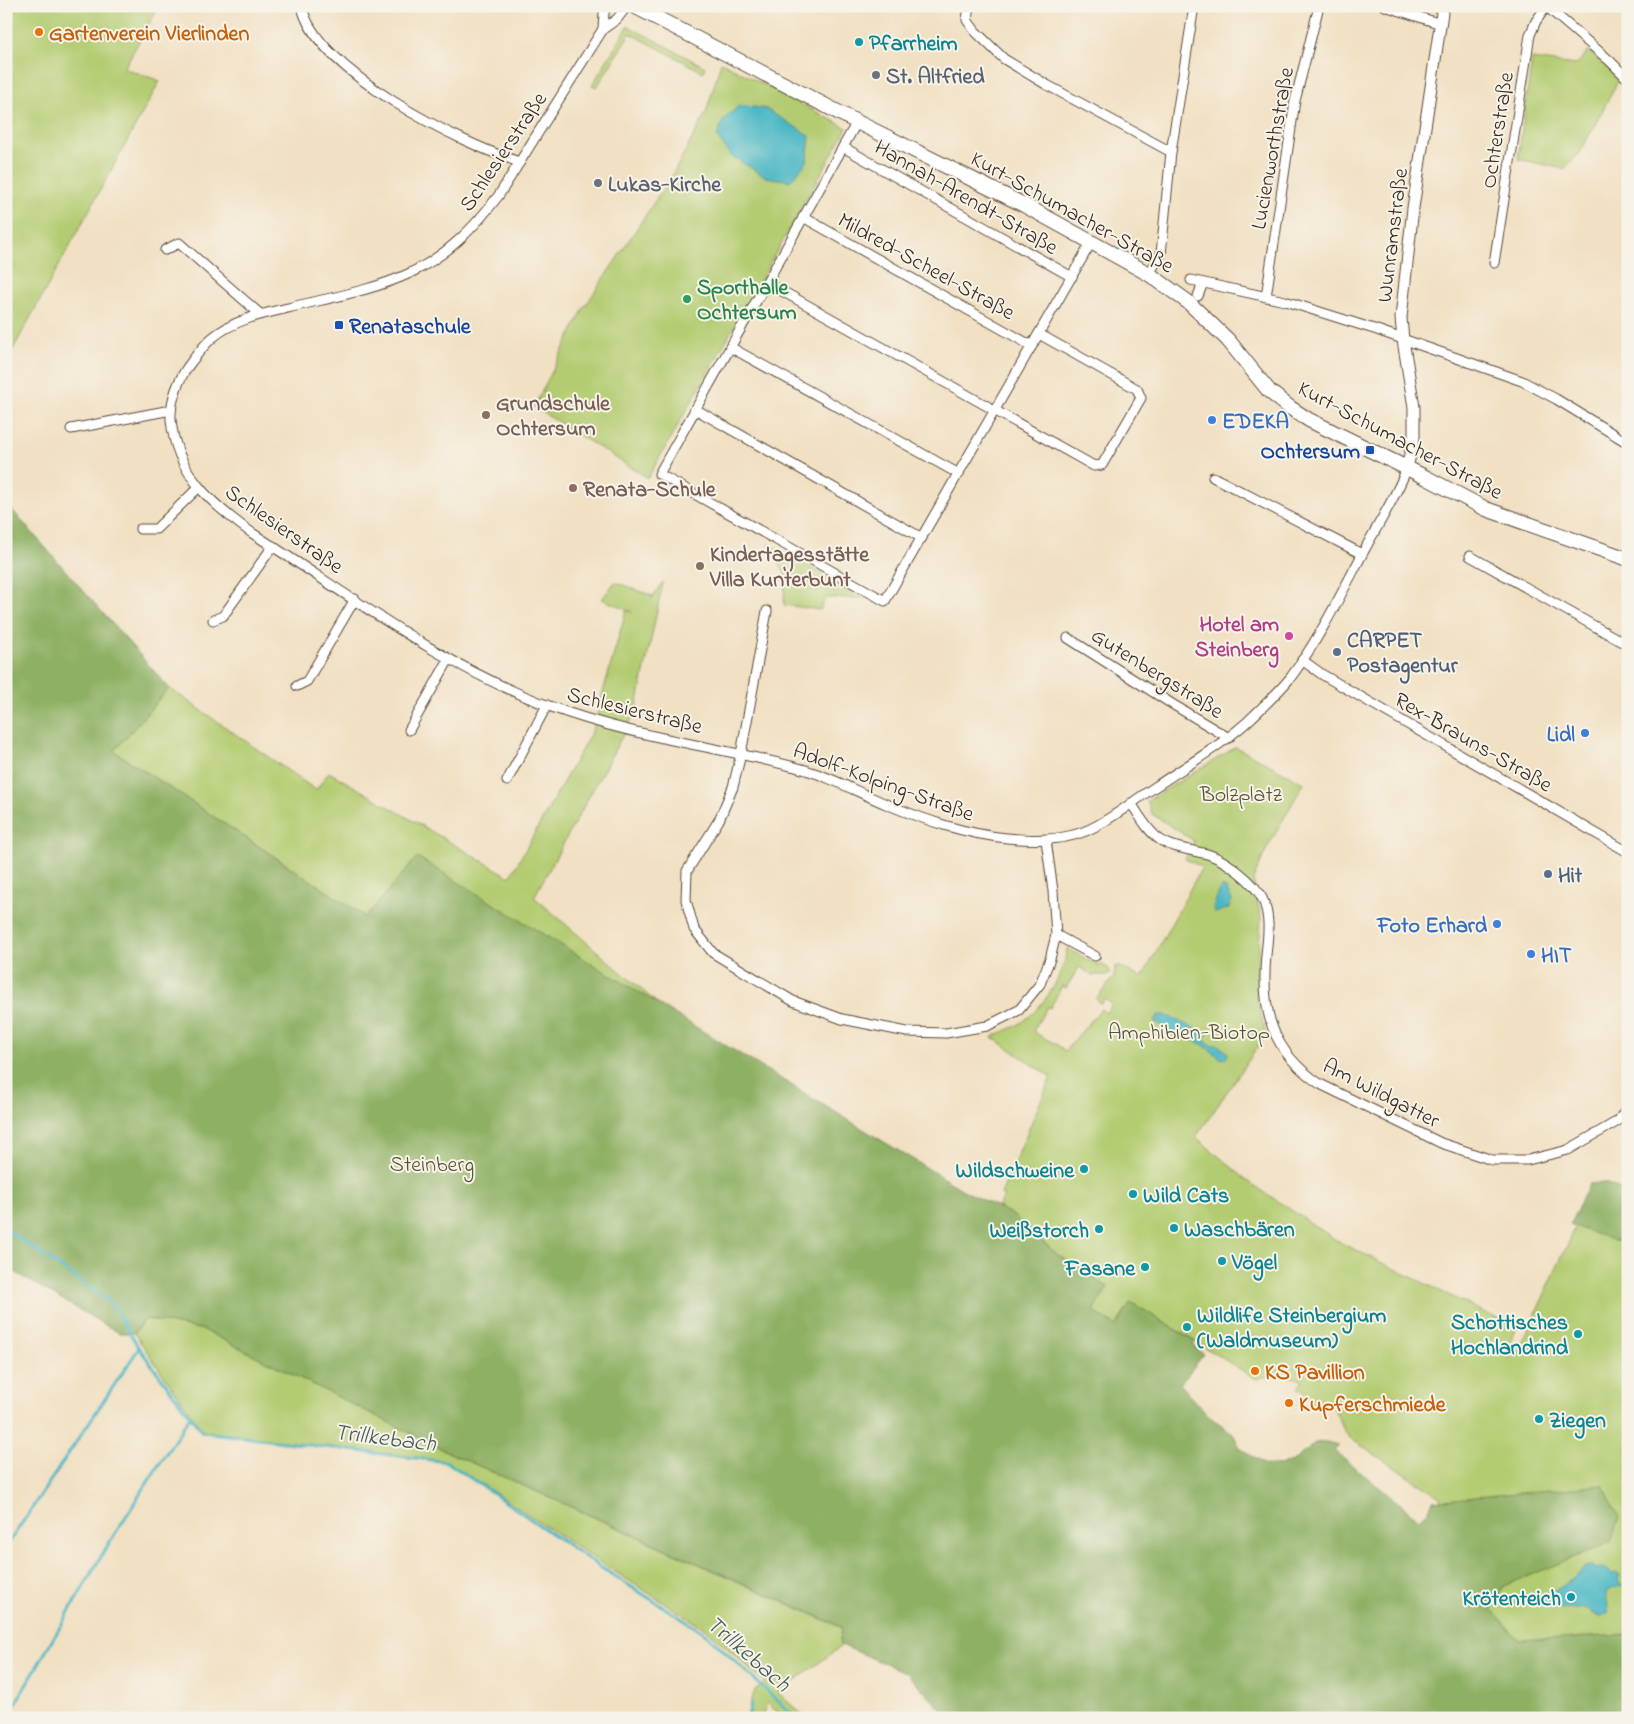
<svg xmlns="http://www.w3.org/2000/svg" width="1634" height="1724" viewBox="0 0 1634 1724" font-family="'Indie Flower',sans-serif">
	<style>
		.green { fill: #b3cc71; stroke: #777b48 }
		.forest { fill: #8eb063; stroke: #646d40 }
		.water { fill: #4ab7c5; stroke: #427072 }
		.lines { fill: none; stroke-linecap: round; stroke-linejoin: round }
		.stream { stroke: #4ab7c5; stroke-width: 3 }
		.minor-casing { stroke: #564537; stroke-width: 11 }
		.tertiary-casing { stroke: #564537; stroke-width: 13 }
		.secondary-casing { stroke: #564537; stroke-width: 16 }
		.minor { stroke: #fff; stroke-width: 9 }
		.tertiary { stroke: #fff; stroke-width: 11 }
		.secondary { stroke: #fff; stroke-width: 14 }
		.food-dot { fill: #e8710a; stroke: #f7f3e8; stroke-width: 2 }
		.culture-dot { fill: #0f9aa8; stroke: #f7f3e8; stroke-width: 2 }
		.worship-dot { fill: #6b7280; stroke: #f7f3e8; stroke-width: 2 }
		.leisure-dot { fill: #2e9e5b; stroke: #f7f3e8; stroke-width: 2 }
		.transit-dot { fill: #1a4fb4; stroke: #f7f3e8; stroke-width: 2 }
		.education-dot { fill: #8d6e63; stroke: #f7f3e8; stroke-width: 2 }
		.shop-dot { fill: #3f7fe0; stroke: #f7f3e8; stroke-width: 2 }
		.hotel-dot { fill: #d1479c; stroke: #f7f3e8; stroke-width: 2 }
		.service-dot { fill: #5c6f8a; stroke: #f7f3e8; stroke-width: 2 }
		.labels { text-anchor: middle; stroke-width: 4; stroke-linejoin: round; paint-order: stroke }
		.food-label { font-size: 22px; font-weight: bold; fill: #c56008; stroke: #f7f3e8; text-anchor: start }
		.culture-label { font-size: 22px; font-weight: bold; fill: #0d838f; stroke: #f7f3e8; text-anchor: start }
		.worship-label { font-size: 22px; font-weight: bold; fill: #5b616d; stroke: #f7f3e8; text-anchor: start }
		.street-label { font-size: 22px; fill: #3b2a1e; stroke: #f7f3e8 }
		.leisure-label { font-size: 22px; font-weight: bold; fill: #27864d; stroke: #f7f3e8; text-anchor: start }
		.transit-label { font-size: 22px; font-weight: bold; fill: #164399; stroke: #f7f3e8; text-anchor: start }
		.education-label { font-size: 22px; font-weight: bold; fill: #785e54; stroke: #f7f3e8; text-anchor: start }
		.shop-label { font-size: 22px; font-weight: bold; fill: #366cbe; stroke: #f7f3e8; text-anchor: start }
		.hotel-label { font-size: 22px; font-weight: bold; fill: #b23c85; stroke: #f7f3e8; text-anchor: end }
		.service-label { font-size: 22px; font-weight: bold; fill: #4e5e75; stroke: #f7f3e8; text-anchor: start }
		.park-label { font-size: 22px; fill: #595233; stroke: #f7f3e8 }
		.water-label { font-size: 24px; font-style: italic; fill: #405b58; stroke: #f7f3e8 }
	</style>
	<rect width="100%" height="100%" fill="#f7f3e8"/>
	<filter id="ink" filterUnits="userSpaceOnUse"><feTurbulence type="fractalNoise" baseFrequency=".02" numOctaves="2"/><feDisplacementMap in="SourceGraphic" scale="10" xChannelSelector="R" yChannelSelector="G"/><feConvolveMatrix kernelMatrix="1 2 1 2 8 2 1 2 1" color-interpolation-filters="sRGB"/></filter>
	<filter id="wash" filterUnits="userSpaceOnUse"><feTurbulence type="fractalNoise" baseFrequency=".0096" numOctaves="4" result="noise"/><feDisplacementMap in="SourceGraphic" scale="20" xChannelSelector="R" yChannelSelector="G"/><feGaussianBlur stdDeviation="1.12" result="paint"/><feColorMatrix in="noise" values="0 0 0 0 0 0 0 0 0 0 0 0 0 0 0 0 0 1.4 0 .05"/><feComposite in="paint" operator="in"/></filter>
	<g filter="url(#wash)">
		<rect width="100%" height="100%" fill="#f1e0c2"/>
		<g class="green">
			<path d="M6 6H159L124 68 160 81 6 362Z"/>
			<path d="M628 26 705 67 703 72 630 33 597 87 592 85Z"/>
			<path d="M1589 51 1619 79 1580 153 1564 169 1518 159 1532 59 1575 65Z"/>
			<path d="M721 62 847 128 648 478 534 407 584 308 673 174 706 113Z"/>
			<path d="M769 544 865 598H825L820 610 784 605 785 574Z"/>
			<path d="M615 582 653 596 651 599 663 582 636 711 534 897 664 1009 417 857 366 917 114 751 169 688 316 790 329 772 510 877 592 731 626 611 632 612 602 599Z"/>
			<path d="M1236 747 1304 783 1267 848 1253 880 1261 918 1256 995 1266 1035 1196 1137 1249 1182 1339 1242 1496 1318 1517 1326 1504 1354 1508 1358 1516 1356 1573 1233 1591 1188 1628 1196V1718L1516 1672 1442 1537 1440 1497 1351 1439 1345 1432 1331 1403 1320 1401 1312 1405 1307 1394 1298 1388 1303 1381C1287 1373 1273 1375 1256 1379L1131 1302 1116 1326 1092 1311 1108 1288 1058 1255 1011 1214 998 1207 1004 1196 1001 1194 1051 1077 992 1037C1001 1032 1012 1029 1021 1023 1044 1007 1064 976 1067 948L1099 966 1101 964 1108 968 1110 973 1109 975H1092L1079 967 1066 988 1062 986 1050 1008 1047 1007 1033 1031C1044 1039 1055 1042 1065 1051L1101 1009 1106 1013 1112 1005 1105 999 1101 1004 1096 999 1114 977 1115 967 1119 966 1142 978 1202 867 1185 859 1194 841 1152 814 1147 801Z"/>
			<path d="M146 1319 204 1330 452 1454 842 1628 840 1641 844 1642 839 1648 778 1693 806 1718H784L767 1703 762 1718H746L755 1690 765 1682 707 1630 601 1563 447 1461 203 1431 134 1333Z"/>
		</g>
		<g class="forest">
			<path d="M6 503 169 688 114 751 366 917 417 857 963 1190 1011 1214 1058 1255 1108 1287 1093 1311 1116 1326 1131 1302 1195 1342 1193 1345 1204 1354 1180 1384 1210 1417 1233 1433 1240 1448 1265 1465 1281 1466 1296 1459 1315 1443 1326 1442 1339 1445 1334 1451 1419 1519 1428 1512 1433 1501 1603 1485 1619 1517 1611 1542 1504 1586 1491 1609 1519 1640 1628 1635V1718H949L907 1673 839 1644 842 1627 452 1454 204 1330 146 1319 133 1333H119L6 1267Z"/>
			<path d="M1605 1183 1628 1192V1247L1623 1243 1570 1225 1589 1184Z"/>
		</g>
		<g class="water">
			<path d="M740 105 766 109 810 136 807 162 790 181 766 177 730 155 717 137 724 119Z"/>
			<path d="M1221 887H1225L1232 900 1229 908 1215 913 1213 907Z"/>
			<path d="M1159 1015H1165L1207 1034 1205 1039 1212 1046 1217 1044 1228 1053 1227 1057 1222 1059 1202 1044 1170 1031 1154 1021Z"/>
			<path d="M1590 1566 1596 1570 1603 1568 1612 1574 1616 1573 1620 1575 1618 1580 1622 1585C1619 1587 1616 1587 1614 1588 1601 1593 1610 1605 1608 1614L1601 1616C1593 1614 1587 1609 1578 1608 1566 1607 1555 1611 1545 1606L1544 1601C1554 1588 1576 1581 1583 1568Z"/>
		</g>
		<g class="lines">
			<g class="stream">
				<path d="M6 1229 111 1303 139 1348 202 1432 447 1462 600 1567 706 1634 796 1718"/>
				<path d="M6 1547 139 1348"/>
				<path d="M7 1718 109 1543 190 1416"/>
				<path d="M748 1718 752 1703"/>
			</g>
		</g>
	</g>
	<g filter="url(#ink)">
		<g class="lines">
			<g class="minor-casing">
				<g id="minor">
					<path d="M302 6C314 70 462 145 520 162"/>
					<path d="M627 6 617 19 603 29 499 195C474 228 447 256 408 274 371 291 328 298 288 308 262 314 233 320 212 338 204 345 198 353 192 361 179 377 170 400 171 420 176 473 211 504 252 533 348 594 442 666 549 706 629 736 713 746 795 767 827 775 855 791 886 804 925 820 965 834 1007 838 1037 841 1070 841 1096 826 1117 815 1135 800 1155 787 1186 766 1219 747 1247 722 1262 708 1278 693 1291 677 1320 638 1342 592 1365 549 1379 522 1396 497 1407 468"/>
					<path d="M969 6 967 20 975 31 1004 59 1047 85 1171 152"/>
					<path d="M1385 6 1441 24"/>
					<path d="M1546 6 1610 61 1628 79"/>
					<path d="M603 29 604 13 606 6"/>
					<path d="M857 122 659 474 885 601 1092 241"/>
					<path d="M843 147 1072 277"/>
					<path d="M803 217 1032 346"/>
					<path d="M165 250 179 243 260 314"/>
					<path d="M1494 263 1530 35 1536 21 1546 7"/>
					<path d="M1149 274 1161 254 1171 152 1194 6"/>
					<path d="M1191 280 1285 301 1377 330 1522 381 1556 399 1628 443"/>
					<path d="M766 282 1094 466 1102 465 1141 398 1137 389 1039 334"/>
					<path d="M1198 296 1203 283"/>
					<path d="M1266 297 1295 101 1319 6"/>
					<path d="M730 347 959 474"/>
					<path d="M695 409 922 538"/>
					<path d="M71 429 171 410"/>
					<path d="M1213 477 1362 554"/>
					<path d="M140 529H156L199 487"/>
					<path d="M1470 556 1628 645"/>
					<path d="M767 611 741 754 733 787 719 820 687 871 686 900 694 929 713 953 793 1001 842 1019 907 1032 946 1033 987 1026 1019 1010 1040 984 1050 959 1056 935 1053 891 1046 840"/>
					<path d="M213 620 223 616 273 546"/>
					<path d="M1068 638 1172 704 1229 738"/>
					<path d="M1302 660 1323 675 1628 852"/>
					<path d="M297 686 307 681 355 599"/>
					<path d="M409 730 449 659"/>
					<path d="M507 781 547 705"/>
					<path d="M1131 803C1139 815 1147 830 1159 839 1173 849 1194 850 1210 855 1227 861 1254 882 1262 898 1271 916 1268 936 1266 955 1261 1011 1271 1051 1320 1084L1441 1143 1492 1160H1528L1568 1150 1618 1121 1628 1107"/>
					<path d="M1056 935 1095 956"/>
				</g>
			</g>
			<g class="tertiary-casing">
				<path id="tertiary" d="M1407 468 1414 437V407L1403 340 1401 318 1413 208 1443 6"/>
			</g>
			<g class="secondary-casing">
				<path id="secondary" d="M634 6 857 122 1024 205 1149 274 1188 302 1228 340 1269 391 1289 407 1309 420 1427 478 1486 509 1628 559"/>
			</g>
			<use href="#minor" class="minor"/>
			<use href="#tertiary" class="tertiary"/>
			<use href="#secondary" class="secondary"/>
		</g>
	</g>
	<g class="food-dot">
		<circle cx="39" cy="32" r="5"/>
		<circle cx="1255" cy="1371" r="5"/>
		<circle cx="1289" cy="1403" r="5"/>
	</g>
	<g class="culture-dot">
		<circle cx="859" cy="42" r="5"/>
		<circle cx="1084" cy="1169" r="5"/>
		<circle cx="1133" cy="1194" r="5"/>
		<circle cx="1174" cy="1228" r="5"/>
		<circle cx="1099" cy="1229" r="5"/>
		<circle cx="1222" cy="1261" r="5"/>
		<circle cx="1145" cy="1267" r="5"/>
		<circle cx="1187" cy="1327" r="5"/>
		<circle cx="1578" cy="1334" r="5"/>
		<circle cx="1539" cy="1419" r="5"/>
		<circle cx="1571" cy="1597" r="5"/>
	</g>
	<g class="worship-dot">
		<circle cx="876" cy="75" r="5"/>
		<circle cx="598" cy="183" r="5"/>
	</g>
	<circle class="leisure-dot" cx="687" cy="299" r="5"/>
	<g class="transit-dot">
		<rect x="334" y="320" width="10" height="10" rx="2.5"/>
		<rect x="1365" y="445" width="10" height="10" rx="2.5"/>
	</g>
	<g class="education-dot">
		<circle cx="486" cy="415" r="5"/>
		<circle cx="573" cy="488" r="5"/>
		<circle cx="700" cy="566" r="5"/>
	</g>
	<g class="shop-dot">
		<circle cx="1212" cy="420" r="5"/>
		<circle cx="1585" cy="733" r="5"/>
		<circle cx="1497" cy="924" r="5"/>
		<circle cx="1531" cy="954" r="5"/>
	</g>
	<circle class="hotel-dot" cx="1289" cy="636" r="5"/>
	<g class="service-dot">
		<circle cx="1337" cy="652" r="5"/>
		<circle cx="1548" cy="874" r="5"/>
	</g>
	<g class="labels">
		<g class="food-label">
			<text x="49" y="40">Gartenverein Vierlinden</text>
			<text x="1265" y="1379">KS Pavillion</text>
			<text x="1299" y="1411">Kupferschmiede</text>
		</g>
		<g class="culture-label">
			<text x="869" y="50">Pfarrheim</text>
			<text x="1074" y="1177" text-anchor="end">Wildschweine</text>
			<text x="1143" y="1202">Wild Cats</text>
			<text x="1184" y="1236">Waschbären</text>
			<text x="1089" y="1237" text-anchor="end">Weißstorch</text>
			<text x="1232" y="1269">Vögel</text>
			<text x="1135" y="1275" text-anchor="end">Fasane</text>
			<text x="1197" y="1322">Wildlife Steinbergium<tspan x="1197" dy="25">(Waldmuseum)</tspan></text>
			<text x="1568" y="1329" text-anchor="end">Schottisches<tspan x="1568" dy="25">Hochlandrind</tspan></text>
			<text x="1549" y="1427">Ziegen</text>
			<text x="1561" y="1605" text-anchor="end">Krötenteich</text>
		</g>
		<g class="worship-label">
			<text x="886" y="83">St. Altfried</text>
			<text x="608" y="191">Lukas-Kirche</text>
		</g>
		<g class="street-label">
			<text transform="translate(1496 130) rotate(-81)" y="8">Ochterstraße</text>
			<text transform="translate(1271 148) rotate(-80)" y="8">Lucienworthstraße</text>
			<text transform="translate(502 151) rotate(-56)" y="8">Schlesierstraße</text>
			<text transform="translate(967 196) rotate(30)" y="8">Hannah-Arendt-Straße</text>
			<text transform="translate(1073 211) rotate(29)" y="8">Kurt-Schumacher-Straße</text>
			<text transform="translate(1391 235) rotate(-83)" y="8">Wunramstraße</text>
			<text transform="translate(927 265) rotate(29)" y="8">Mildred-Scheel-Straße</text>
			<text transform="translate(1401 439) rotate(28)" y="8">Kurt-Schumacher-Straße</text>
			<text transform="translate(285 528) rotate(35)" y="8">Schlesierstraße</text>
			<text transform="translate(1158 672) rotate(32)" y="8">Gutenbergstraße</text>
			<text transform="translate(635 709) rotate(14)" y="8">Schlesierstraße</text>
			<text transform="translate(1474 741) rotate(30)" y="8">Rex-Brauns-Straße</text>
			<text transform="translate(884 781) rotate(20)" y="8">Adolf-Kolping-Straße</text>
			<text transform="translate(1382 1092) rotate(27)" y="8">Am Wildgatter</text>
		</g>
		<g class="leisure-label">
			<text x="697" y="294">Sporthalle<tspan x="697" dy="25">Ochtersum</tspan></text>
		</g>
		<g class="transit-label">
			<text x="349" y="333">Renataschule</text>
			<text x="1360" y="458" text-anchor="end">Ochtersum</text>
		</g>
		<g class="education-label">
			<text x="496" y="410">Grundschule<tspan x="496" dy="25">Ochtersum</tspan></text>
			<text x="583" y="496">Renata-Schule</text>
			<text x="710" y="561">Kindertagesstätte<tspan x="710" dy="25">Villa Kunterbunt</tspan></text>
		</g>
		<g class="shop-label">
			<text x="1222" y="428">EDEKA</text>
			<text x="1575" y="741" text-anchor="end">Lidl</text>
			<text x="1487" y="932" text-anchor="end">Foto Erhard</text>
			<text x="1541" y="962">HIT</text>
		</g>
		<g class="hotel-label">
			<text x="1279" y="631">Hotel am<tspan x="1279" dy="25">Steinberg</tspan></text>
		</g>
		<g class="service-label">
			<text x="1347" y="647">CARPET<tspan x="1347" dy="25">Postagentur</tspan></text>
			<text x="1558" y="882">Hit</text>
		</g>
		<g class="park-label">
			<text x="1241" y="801">Bolzplatz</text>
			<text x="1189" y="1039">Amphibien-Biotop</text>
			<text x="432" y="1171">Steinberg</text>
		</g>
		<g class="water-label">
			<text transform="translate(385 1437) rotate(7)" y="8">Trillkebach</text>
			<text transform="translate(749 1653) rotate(41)" y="8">Trillkebach</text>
		</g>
	</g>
	<rect width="1634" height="1724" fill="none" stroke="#f7f3e8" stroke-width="25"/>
</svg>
